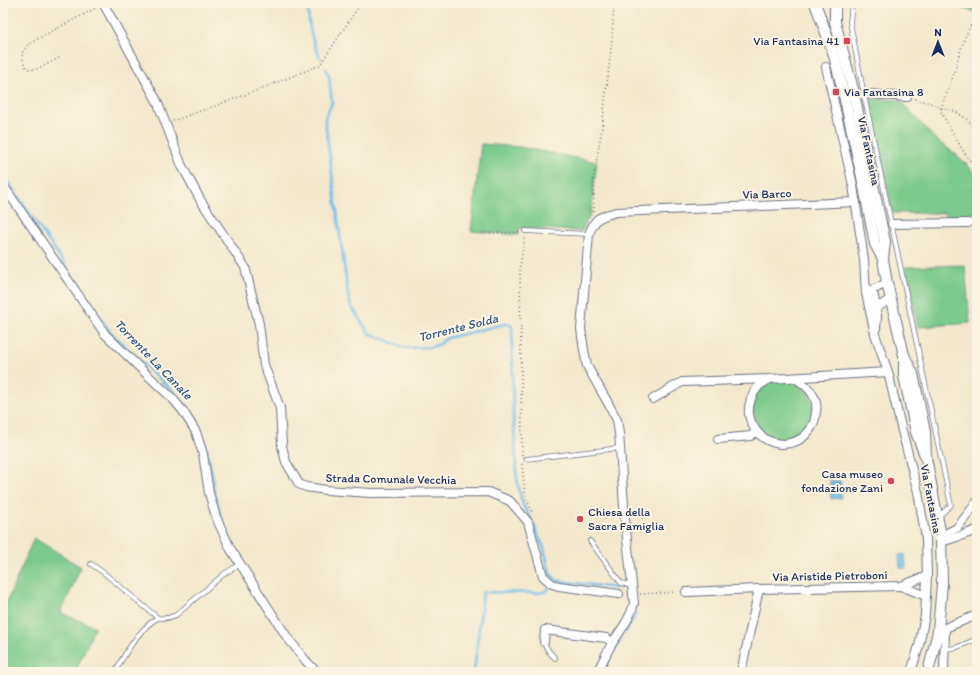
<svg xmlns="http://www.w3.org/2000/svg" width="980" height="675" viewBox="0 0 980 675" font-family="Itim,sans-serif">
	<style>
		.green { fill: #7bca8b; stroke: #4b7c74 }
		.water { fill: #70bbe9; stroke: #4675a4 }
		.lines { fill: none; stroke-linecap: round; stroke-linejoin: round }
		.stream { stroke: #70bbe9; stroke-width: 2.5 }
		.service-casing { stroke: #677085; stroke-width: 5.5 }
		.minor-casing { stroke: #677085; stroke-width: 10 }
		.tertiary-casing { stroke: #677085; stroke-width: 12 }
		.path { stroke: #677085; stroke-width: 1.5; stroke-dasharray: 1 3; stroke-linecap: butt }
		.service { stroke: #fff; stroke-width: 4 }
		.minor { stroke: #fff; stroke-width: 8 }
		.tertiary { stroke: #fff; stroke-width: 10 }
		.poi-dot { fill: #d1495b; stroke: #fcf5e5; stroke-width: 1.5 }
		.labels { text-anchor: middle; stroke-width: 4; stroke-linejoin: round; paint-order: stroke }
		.poi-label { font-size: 12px; fill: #1b2f5e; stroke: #fcf5e5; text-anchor: end }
		.street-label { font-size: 12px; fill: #1b2f5e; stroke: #fcf5e5 }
		.water-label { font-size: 13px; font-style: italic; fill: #355988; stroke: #fcf5e5 }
	</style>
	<rect width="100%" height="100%" fill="#fcf5e5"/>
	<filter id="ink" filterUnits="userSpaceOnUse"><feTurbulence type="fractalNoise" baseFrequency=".025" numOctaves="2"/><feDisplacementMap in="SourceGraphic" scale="8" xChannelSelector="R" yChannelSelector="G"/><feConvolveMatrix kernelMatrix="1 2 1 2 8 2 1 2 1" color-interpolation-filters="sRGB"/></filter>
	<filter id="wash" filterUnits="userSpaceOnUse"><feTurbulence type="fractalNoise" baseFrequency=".012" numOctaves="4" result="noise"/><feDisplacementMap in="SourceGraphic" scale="16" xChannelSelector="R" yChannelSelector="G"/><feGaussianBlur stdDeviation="0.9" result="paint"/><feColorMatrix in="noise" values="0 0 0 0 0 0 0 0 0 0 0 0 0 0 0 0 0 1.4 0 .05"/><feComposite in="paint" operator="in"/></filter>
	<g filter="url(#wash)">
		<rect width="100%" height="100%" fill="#f3e8cd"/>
		<g class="green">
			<path d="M939 3H977V12Z"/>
			<path d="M868 99 900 100 935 139 957 155 977 175V212L965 216 946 217 945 213H893Z"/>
			<path d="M481 144 519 147 597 162 591 212 582 231 519 228 518 235 471 231Z"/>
			<path d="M965 265 970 323 918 327 905 267Z"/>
			<circle cx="783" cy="410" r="30"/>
			<path d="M34 538 81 567 61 613 95 627 75 672H3V611Z"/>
		</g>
		<g class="water">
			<path d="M830 481H840L841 498 831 499Z"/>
			<path d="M905 554 906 568H900L899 555Z"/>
		</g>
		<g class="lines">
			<g class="stream">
				<path d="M308 3C308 21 311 41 320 57"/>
				<path d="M326 69 329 76 332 103 325 118V121L348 295 351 306 369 333 403 347 409 348 430 347 438 345 447 338 505 324H510L512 327 513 414 517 478 519 491 523 505 531 519"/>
				<path d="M3 174 111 333 140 361 174 392 187 408 199 427 206 448 212 473 214 492 220 514 233 545"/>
				<path d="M532 522 544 548 550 574 555 579 559 581 616 588"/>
				<path d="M625 633 636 614"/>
				<path d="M316 666 324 672"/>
				<path d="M474 672 483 592 536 593 545 592 549 588"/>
				<path d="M602 672 621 639"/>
			</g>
		</g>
	</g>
	<g filter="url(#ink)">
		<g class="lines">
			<g class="service-casing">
				<g id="service">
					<path d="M852 3 850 22 864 95 951 505 938 517"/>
					<path d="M968 223 977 222"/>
					<path d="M525 231 589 234"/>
					<path d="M526 459 620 448"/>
					<path d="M590 541 621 583 632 586"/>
					<path d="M91 564 104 573 158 618C165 619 170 618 176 615L224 574 240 564"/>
					<path d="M544 642C546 649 550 653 555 658"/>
					<path d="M945 649 955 648 977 639"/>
					<path d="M115 672C124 655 140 627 158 618"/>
				</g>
			</g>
			<g class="minor-casing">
				<g id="minor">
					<path d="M103 3 157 101 182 166 201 201 245 267 259 324 264 365 280 408 282 446 286 462 299 484 306 487 326 490 371 493 488 492 510 501 528 522 543 576 552 584 559 586 619 594"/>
					<path d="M826 67 853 185 864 260 866 293 875 334 888 372 901 427 918 492 926 539 927 576 925 615 919 646 911 672"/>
					<path d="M864 95 870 94 907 97"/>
					<path d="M3 185 105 334 141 369 172 398 183 411 196 432 203 454 209 493 216 517 230 548 287 637 306 661 317 672"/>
					<path d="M892 224 968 223"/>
					<path d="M866 293 874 296 877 317 876 328"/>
					<path d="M866 293 887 283"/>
					<path d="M876 308 891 299"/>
					<path d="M769 379C766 382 762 383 759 386 752 393 748 404 749 414 750 422 754 429 760 435 782 454 814 441 816 412 817 406 816 400 813 395 809 387 802 383 795 378"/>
					<path d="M653 399 682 382 770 379 888 372"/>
					<path d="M718 439 751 436 756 431"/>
					<path d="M941 536 957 528 977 502"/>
					<path d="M941 542 957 537 977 530"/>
					<path d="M901 586 926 596"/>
					<path d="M686 592 759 589 901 586 927 576"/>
					<path d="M940 630 977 615"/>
					<path d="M544 642 545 630 606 638 613 642"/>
					<path d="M597 672C603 662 607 651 613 642 621 630 631 617 634 603L625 520 619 433 617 420 608 403 587 366 584 350 581 329 589 234C596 216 600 217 616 212L856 202"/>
					<path d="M741 672 759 589"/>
					<path d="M944 672 945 629"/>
				</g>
			</g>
			<g class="tertiary-casing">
				<g id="tertiary">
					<path d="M815 3 833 52 843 91 862 177 875 244 883 259"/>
					<path d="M836 3 835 10V22L853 89 885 242 883 259 887 283 904 355 913 374 925 432 926 458"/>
					<path d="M904 359V376L916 432 926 458 941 536 942 583 938 631 928 672"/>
				</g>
			</g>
			<g class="path">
				<path d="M977 15C966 31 960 50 955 70 951 83 946 95 941 108V112L965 154 977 170"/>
				<path d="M59 58C52 61 33 74 27 68 23 65 23 58 22 53L27 46 39 38 96 8"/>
				<path d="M915 99 930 103 941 108 955 111 968 120 977 131"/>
				<path d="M173 121 248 94 320 65 361 3"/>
				<path d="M594 212 593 181 602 128 612 39 614 3"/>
				<path d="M486 233 520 232"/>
				<path d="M522 455 520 266 525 237"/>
				<path d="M522 464 525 495 533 514"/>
				<path d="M640 594 679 592"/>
			</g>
			<use href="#service" class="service"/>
			<use href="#minor" class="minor"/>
			<use href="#tertiary" class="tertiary"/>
		</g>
	</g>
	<g class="poi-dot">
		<rect x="843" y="37" width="8" height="8" rx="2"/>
		<rect x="832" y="88" width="8" height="8" rx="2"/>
		<circle cx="891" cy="481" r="4"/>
		<circle cx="580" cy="519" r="4"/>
	</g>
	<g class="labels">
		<g class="poi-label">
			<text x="839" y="45">Via Fantasina 41</text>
			<text x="844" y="96" text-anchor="start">Via Fantasina 8</text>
			<text x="883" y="478">Casa museo<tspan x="883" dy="14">fondazione Zani</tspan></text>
			<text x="588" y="516" text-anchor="start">Chiesa della<tspan x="588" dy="14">Sacra Famiglia</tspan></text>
		</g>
		<g class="street-label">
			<text transform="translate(869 151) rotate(78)" y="4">Via Fantasina</text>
			<text transform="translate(767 194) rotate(-2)" y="4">Via Barco</text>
			<text transform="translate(391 479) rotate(1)" y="4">Strada Comunale Vecchia</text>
			<text transform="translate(931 499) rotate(79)" y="4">Via Fantasina</text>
			<text transform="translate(830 576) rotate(-1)" y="4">Via Aristide Pietroboni</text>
		</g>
		<g class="water-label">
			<text transform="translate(458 327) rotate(-14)" y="5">Torrente Solda</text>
			<text transform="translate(154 359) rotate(46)" y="5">Torrente La Canale</text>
		</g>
	</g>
	<rect width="980" height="675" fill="none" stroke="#fcf5e5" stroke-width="16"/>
	<g transform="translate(938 42)" stroke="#fcf5e5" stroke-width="3" paint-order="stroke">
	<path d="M0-3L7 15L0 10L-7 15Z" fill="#1b2f5e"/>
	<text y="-6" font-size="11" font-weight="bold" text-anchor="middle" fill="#1b2f5e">N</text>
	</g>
</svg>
